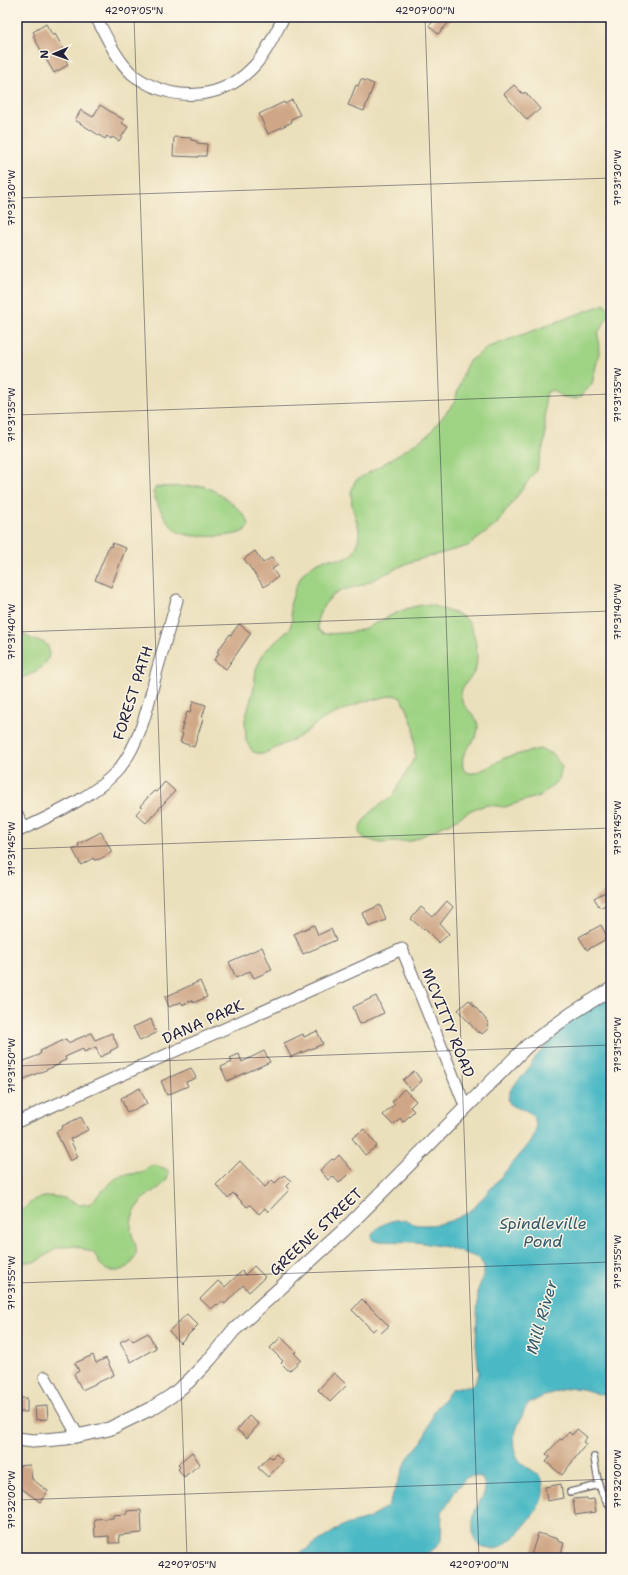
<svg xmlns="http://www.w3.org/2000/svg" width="628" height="1575" viewBox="0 0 628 1575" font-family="'Shantell Sans',sans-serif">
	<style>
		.green { fill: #9fd384; stroke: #607a60 }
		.water { fill: #4cb9c5; stroke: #376e80 }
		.building { fill: #cfa787 }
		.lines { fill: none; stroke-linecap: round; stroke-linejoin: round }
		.service-casing { stroke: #686468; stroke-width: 8 }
		.minor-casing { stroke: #686468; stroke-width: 13 }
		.tertiary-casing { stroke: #686468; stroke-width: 15 }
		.service { stroke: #fff; stroke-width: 5.5 }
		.minor { stroke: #fff; stroke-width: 11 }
		.tertiary { stroke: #fff; stroke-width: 13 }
		.ticks { fill: none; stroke: #22223b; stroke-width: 1; stroke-opacity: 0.45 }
		.labels { text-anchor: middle; stroke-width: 3; stroke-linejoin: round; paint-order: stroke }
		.street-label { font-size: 15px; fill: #22223b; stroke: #fcf5e5 }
		.water-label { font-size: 16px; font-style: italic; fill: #31576b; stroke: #fcf5e5 }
		.neatline { fill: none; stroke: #22223b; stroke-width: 1.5 }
		.ticks-label { font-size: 10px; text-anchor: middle; fill: #22223b }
	</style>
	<rect width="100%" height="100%" fill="#fcf5e5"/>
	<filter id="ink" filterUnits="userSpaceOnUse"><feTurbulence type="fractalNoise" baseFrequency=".025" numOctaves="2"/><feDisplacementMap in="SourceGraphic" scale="8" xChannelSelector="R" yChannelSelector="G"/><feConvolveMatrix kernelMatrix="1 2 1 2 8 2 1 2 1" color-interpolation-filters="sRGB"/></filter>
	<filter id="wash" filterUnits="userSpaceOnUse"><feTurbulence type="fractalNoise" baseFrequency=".012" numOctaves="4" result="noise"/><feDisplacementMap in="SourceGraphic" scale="16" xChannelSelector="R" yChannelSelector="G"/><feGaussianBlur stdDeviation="0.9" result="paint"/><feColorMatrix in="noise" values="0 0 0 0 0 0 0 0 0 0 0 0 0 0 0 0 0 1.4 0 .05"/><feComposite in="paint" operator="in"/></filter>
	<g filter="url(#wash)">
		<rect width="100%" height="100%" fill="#ebe0bc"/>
		<g class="green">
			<path d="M605 304 611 312 598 333 599 353 592 384 581 396 577 399 563 397 553 390 547 392 545 401V440L537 469 496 525 468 546 410 562 362 585 343 590 332 596 324 605 318 617V629L323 634C335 633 352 634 363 629 383 621 400 608 422 605 431 604 437 607 445 610 451 612 460 614 465 618 475 627 479 654 476 667 474 678 460 684 461 696 461 709 478 713 478 727 478 741 466 746 463 757 462 760 463 765 463 769L468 773H474L487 768 504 758 539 749 553 754 562 767 559 779 542 795 505 807 487 805 473 809 450 823 411 841 380 843 364 838 359 833 361 824 373 810 393 795 415 757 414 728 407 709 401 698 394 695 359 703 323 719 299 737 263 754 253 752 246 741 245 720 254 688 256 669 264 652 290 629 292 620 290 605 296 586 303 573 316 563 325 559H345L353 554 358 543 359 529 352 506 351 492 355 481 393 458 428 435 454 403 465 368 469 361 489 347Z"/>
			<path d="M203 486C217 490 244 510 249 524 248 527 246 530 244 531 232 538 185 539 175 530 166 522 157 504 153 493L156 487Z"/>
			<path d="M17 629C22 631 25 636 30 638 35 641 41 641 45 643 48 645 49 649 49 652 49 668 29 675 17 680Z"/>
			<path d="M156 1165 166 1169 169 1172C166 1191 145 1191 137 1207 134 1213 131 1220 131 1227 131 1242 143 1249 131 1264 127 1269 121 1271 115 1271 102 1272 99 1262 94 1253L76 1246 57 1248 36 1262H22L17 1264V1214L35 1199 50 1196 64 1198 79 1205 89 1204 115 1179 123 1175 141 1173 150 1166Z"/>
		</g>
		<path class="water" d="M611 998V1396C595 1396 584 1385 566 1389 558 1390 532 1400 527 1406 525 1408 524 1412 523 1414 517 1427 510 1441 516 1455 521 1466 533 1469 541 1477 544 1485 544 1494 541 1501 536 1515 511 1543 498 1548 493 1550 485 1549 480 1546 470 1539 472 1518 476 1509 479 1502 484 1496 485 1489 485 1484 483 1481 481 1477L471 1476 466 1478 456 1490 442 1512 441 1541 432 1551 420 1558H293L342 1526 368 1519 388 1506 408 1458 423 1440 435 1410 452 1389 459 1387H470L475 1382 479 1374 476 1344 478 1290 484 1274V1266L479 1258 446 1247 416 1242 374 1241 371 1238C374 1226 393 1218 404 1220 407 1221 410 1223 413 1224 416 1225 421 1225 425 1225 443 1225 460 1219 474 1208L531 1142C537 1133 539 1117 527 1111 521 1108 515 1109 510 1104L508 1098 511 1089 525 1073 536 1057 568 1022 584 1012Z"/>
		<g id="blocks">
			<g class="building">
				<path d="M437 17H454L438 34 429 26Z"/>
				<path d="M46 24 53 36 55 34 63 48 61 49 68 65 54 73 33 36 35 35 33 32Z"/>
				<path d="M361 79 374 84 364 111 348 105 356 85 358 86Z"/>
				<path d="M514 85 523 94 525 92 540 109 527 120 504 94Z"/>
				<path d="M292 100 300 115 291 119 292 122 268 134 259 114 284 102 285 104Z"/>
				<path d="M100 105 124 120 122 123 128 127 119 141 112 137 111 139 107 136 105 139 75 120 81 110 93 117Z"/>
				<path d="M174 137 191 138V140L197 141V143L207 144 206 156H198V157L173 156Z"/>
				<path d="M112 543 126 548 111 587 95 580 109 546 111 547Z"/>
				<path d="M255 551 263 563 272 557 278 565 272 569 278 577 264 587 244 559Z"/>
				<path d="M239 624 251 633 226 669 214 660 219 653 217 652 230 634 231 635Z"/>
				<path d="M193 701 206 705 202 718 203 719 194 747 180 742 183 734 181 733 182 727 187 712 190 713Z"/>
				<path d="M165 782 175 791 146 823 136 814 142 807 140 806 150 795 154 791 156 792Z"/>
				<path d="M101 832 112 852 100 859 94 860 93 858 81 865 73 850 79 846 78 844Z"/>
				<path d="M605 892 610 902 600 908 594 898Z"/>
				<path d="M447 901 453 907 440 924 449 934 439 943 424 928 423 929 411 919 421 907 433 917Z"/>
				<path d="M380 905 386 920 369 927 363 913Z"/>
				<path d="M314 925 318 935 331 929 336 940 303 954 294 934Z"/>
				<path d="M601 925 608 938 587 950 579 937Z"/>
				<path d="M262 947 272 970 254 978 250 971 236 978 229 962Z"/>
				<path d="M200 981 207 997 193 1003 192 1000 183 1005 181 1002 169 1007 165 997Z"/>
				<path d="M376 996 384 1013 360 1024 353 1007Z"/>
				<path d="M469 1000 489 1023 487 1025 489 1028 482 1034 479 1031 478 1033 458 1010Z"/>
				<path d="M151 1019 156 1033 140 1041 133 1027Z"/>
				<path d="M317 1031 323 1044 291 1057 284 1043 303 1034 304 1037Z"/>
				<path d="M91 1033 95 1040 112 1033 118 1047 110 1051 111 1052 100 1057 96 1047 84 1052 83 1049 65 1057 66 1060 59 1063 60 1064 17 1082V1064L39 1055V1054L41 1053 40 1051 66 1039 68 1043Z"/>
				<path d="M264 1051 270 1062 227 1081 221 1067 232 1062 230 1058 239 1054 242 1062Z"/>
				<path d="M191 1068 196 1078 186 1082 188 1086 167 1095 161 1081Z"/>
				<path d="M414 1071 422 1081 411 1090 403 1080Z"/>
				<path d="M140 1088 147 1104 127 1113 121 1098Z"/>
				<path d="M404 1089 416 1101 410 1107 414 1111 403 1122 400 1118 393 1125 383 1115 395 1104 392 1102Z"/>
				<path d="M81 1117 88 1130 70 1139 78 1157 70 1161 56 1132 63 1128 62 1126Z"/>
				<path d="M364 1129 377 1146 365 1155 352 1138Z"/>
				<path d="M339 1155 352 1170 339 1183 333 1176 328 1180 320 1170 332 1159 334 1160Z"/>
				<path d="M240 1161 265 1187 272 1180 275 1183 284 1175 291 1181 286 1186 289 1190 268 1212 265 1208 259 1214 250 1205 247 1207 233 1193 228 1198 216 1185Z"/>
				<path d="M254 1266 265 1277 249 1292 243 1285 225 1304 222 1301 218 1306 217 1304 211 1309 200 1299 218 1281 225 1287 242 1271 245 1275Z"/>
				<path d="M362 1299 389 1326 381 1333 376 1328 373 1331 352 1310Z"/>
				<path d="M187 1314 198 1325 180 1343 169 1331Z"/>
				<path d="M148 1333 156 1348 131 1362 120 1342 130 1337 133 1341Z"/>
				<path d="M281 1337 296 1352 294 1353 301 1360 289 1371 281 1363 283 1361 270 1348Z"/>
				<path d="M93 1355 96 1363 106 1358 114 1375 82 1390 74 1374 79 1371 75 1363Z"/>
				<path d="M334 1373 347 1385 330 1402 318 1390Z"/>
				<rect x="17" y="1398" width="10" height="14"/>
				<path d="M47 1406 48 1419 36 1420 35 1407Z"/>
				<path d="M249 1416 259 1424 247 1438 237 1430Z"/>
				<path d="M577 1429 587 1437 583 1442 586 1444 562 1475 546 1462 550 1457 546 1454 560 1439 562 1440 569 1432 572 1435Z"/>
				<path d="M192 1452 200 1464 184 1477 178 1469 180 1467 178 1464Z"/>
				<path d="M276 1454 283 1461 268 1477 258 1468 269 1456 272 1458Z"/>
				<path d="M30 1465 32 1479 48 1491 40 1502 17 1485V1466Z"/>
				<path d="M561 1484 563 1498 547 1501 545 1487Z"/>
				<path d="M587 1498V1500L594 1499 596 1512 575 1515 573 1499Z"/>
				<path d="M141 1510 142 1533 119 1535 120 1543H109V1536L95 1537 94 1519 113 1518V1515L127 1514V1511Z"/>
				<path d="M538 1533 558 1539V1541L564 1543 560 1558H530Z"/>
			</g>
		</g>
	</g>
	<g filter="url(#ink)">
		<use href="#blocks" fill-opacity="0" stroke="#686468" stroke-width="1"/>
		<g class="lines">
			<g class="service-casing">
				<g id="service">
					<path d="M594 1457C597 1475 598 1493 611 1507"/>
					<path d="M570 1492 599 1485"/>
				</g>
			</g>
			<g class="minor-casing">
				<g id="minor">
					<path d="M96 17C106 36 116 59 132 74 137 78 144 82 150 85 183 101 222 97 249 71 265 57 274 35 284 17"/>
					<path d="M17 814 24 828"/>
					<path d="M17 832C49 816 94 797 118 770 140 744 148 706 156 674 163 649 170 625 177 600"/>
					<path d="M17 1122 402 949 466 1108"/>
					<path d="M45 1377 78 1436"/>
				</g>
			</g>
			<g class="tertiary-casing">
				<path id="tertiary" d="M17 1439 33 1441 67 1438 109 1429 152 1408 171 1396 188 1382 210 1359 233 1331 344 1230 527 1046 571 1014 611 989"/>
			</g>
			<use href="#service" class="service"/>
			<use href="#minor" class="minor"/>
			<use href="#tertiary" class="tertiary"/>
		</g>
	</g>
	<path class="ticks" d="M134 17 187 1558M425 17 479 1558M17 198 611 178M17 415 611 394M17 632 611 611M17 849 611 828M17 1066 611 1045M17 1283 611 1262M17 1500 611 1479"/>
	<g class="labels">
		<g class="street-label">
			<text transform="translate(133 693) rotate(-72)" y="5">FOREST PATH</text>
			<text transform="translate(203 1022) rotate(-24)" y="5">DANA PARK</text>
			<text transform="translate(448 1023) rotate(68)" y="5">MCVITTY ROAD</text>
			<text transform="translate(316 1232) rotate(-43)" y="5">GREENE STREET</text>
		</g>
		<g class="water-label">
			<text x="543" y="1229">Spindleville<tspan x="543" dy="18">Pond</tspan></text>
			<text transform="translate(541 1317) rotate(-74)" y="6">Mill River</text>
		</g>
	</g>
	<rect width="628" height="1575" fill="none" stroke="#fcf5e5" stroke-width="44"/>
	<g transform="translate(54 54) rotate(268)" stroke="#fcf5e5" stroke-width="3" paint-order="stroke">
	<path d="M0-3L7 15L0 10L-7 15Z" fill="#22223b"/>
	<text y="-6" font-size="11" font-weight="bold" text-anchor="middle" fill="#22223b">N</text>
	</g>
	<rect x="22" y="22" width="584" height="1531" class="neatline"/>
	<g class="ticks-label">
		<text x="134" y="14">42°07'05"N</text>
		<text x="425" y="14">42°07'00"N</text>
		<text transform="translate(617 178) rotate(-90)" y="4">71°31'30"W</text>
		<text transform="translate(11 198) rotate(-90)" y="4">71°31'30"W</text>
		<text transform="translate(617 395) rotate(-90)" y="4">71°31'35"W</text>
		<text transform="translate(11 415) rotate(-90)" y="4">71°31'35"W</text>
		<text transform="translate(617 612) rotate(-90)" y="4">71°31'40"W</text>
		<text transform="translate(11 632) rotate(-90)" y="4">71°31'40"W</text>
		<text transform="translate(617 828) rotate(-90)" y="4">71°31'45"W</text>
		<text transform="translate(11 849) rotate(-90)" y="4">71°31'45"W</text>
		<text transform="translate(617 1045) rotate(-90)" y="4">71°31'50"W</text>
		<text transform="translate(11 1066) rotate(-90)" y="4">71°31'50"W</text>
		<text transform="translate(617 1262) rotate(-90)" y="4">71°31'55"W</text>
		<text transform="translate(11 1283) rotate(-90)" y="4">71°31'55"W</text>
		<text transform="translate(617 1479) rotate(-90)" y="4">71°32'00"W</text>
		<text transform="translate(11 1500) rotate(-90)" y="4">71°32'00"W</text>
		<text x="187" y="1568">42°07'05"N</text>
		<text x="479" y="1568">42°07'00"N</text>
	</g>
</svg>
